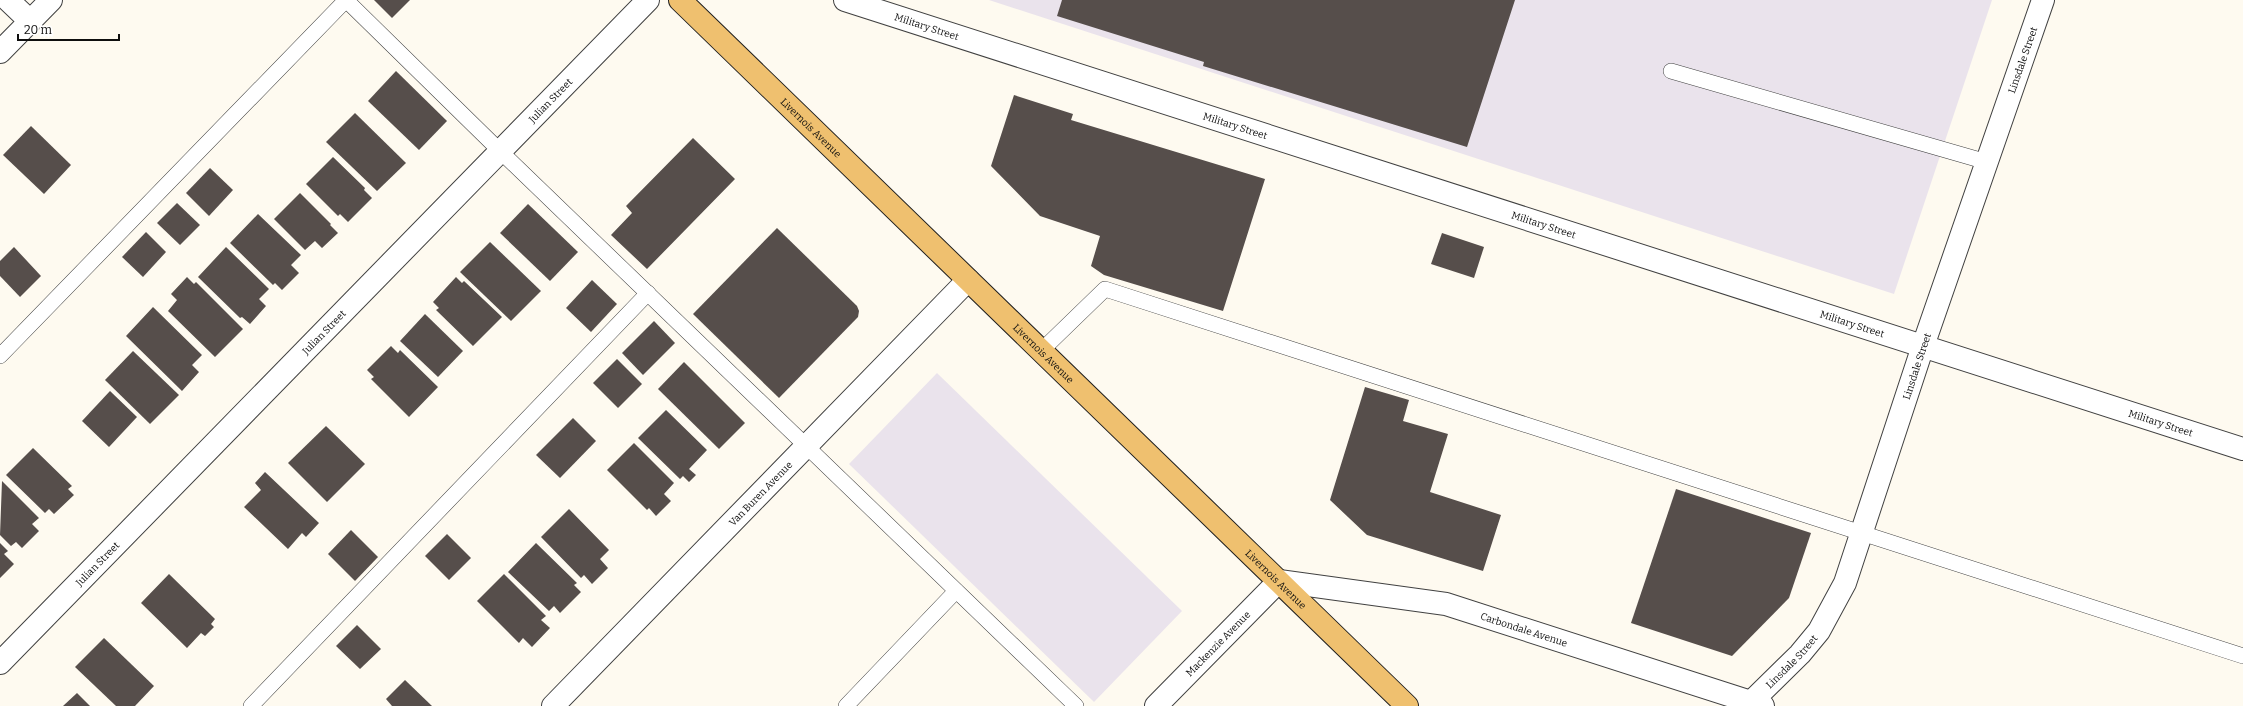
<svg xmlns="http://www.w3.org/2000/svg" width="2243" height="706" viewBox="0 0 2243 706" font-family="Bitter,serif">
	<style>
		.industrial { fill: #eae3ec }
		.building { fill: #564e4b }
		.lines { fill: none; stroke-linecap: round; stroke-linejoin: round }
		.service-casing { stroke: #414141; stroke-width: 16 }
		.minor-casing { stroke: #414141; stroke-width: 24 }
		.tertiary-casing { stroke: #414141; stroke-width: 24 }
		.primary-casing { stroke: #1f1f1f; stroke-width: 24 }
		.service { stroke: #fff; stroke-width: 15 }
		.minor { stroke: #fff; stroke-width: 22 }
		.tertiary { stroke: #fff; stroke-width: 22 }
		.primary { stroke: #efc06f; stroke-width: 22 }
		.labels { text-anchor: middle; stroke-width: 4; stroke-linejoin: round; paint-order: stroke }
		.street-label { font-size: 10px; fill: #0e0e0e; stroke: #fff }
	</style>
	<rect width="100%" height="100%" fill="#fefaf0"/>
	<g class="industrial">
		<path d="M989 0H1992L1894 294Z"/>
		<path d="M937 373 1182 611 1094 702 849 464Z"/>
	</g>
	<g class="building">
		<path d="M374 0H410L392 18Z"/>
		<path d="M1062 0H1515L1467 147 1203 66 1204 62 1057 16Z"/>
		<path d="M396 71 447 121 419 150 368 101Z"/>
		<path d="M1014 95 1073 114 1071 120 1265 179 1223 311 1104 275 1091 266 1100 236 1040 216 991 166Z"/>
		<path d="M355 113 406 163 377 191 326 142Z"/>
		<path d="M31 126 71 165 44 194 3 155Z"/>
		<path d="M693 138 735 179 647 269 611 235 632 213 626 206Z"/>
		<path d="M333 157 365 188 364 190 372 198 348 222 340 214 338 216 306 184Z"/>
		<path d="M210 168 233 190 209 216 186 193Z"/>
		<path d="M300 193 331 224 330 225 338 233 322 248 315 241 305 250 274 219Z"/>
		<path d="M177 203 200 225 180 245 157 223Z"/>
		<path d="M528 204 578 252 550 281 500 233Z"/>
		<path d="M258 214 301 255 291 265 299 273 282 290 275 283 273 285 230 243Z"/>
		<path d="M777 228 857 306 859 311 858 317 779 398 693 314Z"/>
		<path d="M146 232 166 252 143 277 122 257Z"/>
		<path d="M1442 233 1484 247 1474 278 1431 264Z"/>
		<path d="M490 242 541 291 511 321 460 272Z"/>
		<path d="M14 247 41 276 20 297 0 276V261Z"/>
		<path d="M226 247 269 289 259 299 266 306 250 324 242 317 240 318 198 277Z"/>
		<path d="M187 277 194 284 196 282 243 329 215 357 168 311 177 300 171 294Z"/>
		<path d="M456 277 462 283 464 281 502 317 473 346 436 310 439 308 433 302Z"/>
		<path d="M592 280 617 304 591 332 566 308Z"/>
		<path d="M153 307 202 355 192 365 199 372 182 391 126 336Z"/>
		<path d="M425 314 463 351 438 377 400 341Z"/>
		<path d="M654 321 675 343 643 375 622 353Z"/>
		<path d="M391 346 398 353 400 350 438 387 409 417 371 379 374 377 367 370Z"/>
		<path d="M133 351 179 395 150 424 105 380Z"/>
		<path d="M617 359 642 384 618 408 593 383Z"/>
		<path d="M684 362 745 423 719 449 658 389Z"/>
		<path d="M1365 387 1409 400 1403 421 1448 434 1430 492 1501 515 1483 571 1367 535 1330 500Z"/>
		<path d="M110 391 137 417 109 447 82 421Z"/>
		<path d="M666 410 707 450 689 469 696 475 689 482 683 476 680 479 638 438Z"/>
		<path d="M573 418 596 441 560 478 536 455Z"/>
		<path d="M326 426 365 464 327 502 288 463Z"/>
		<path d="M634 443 674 483 664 494 671 501 656 516 649 508 647 510 607 470Z"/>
		<path d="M33 448 72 486 68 489 74 495 54 514 49 509 45 513 6 475Z"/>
		<path d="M265 472 319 523 306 537 302 533 288 549 244 507 261 490 255 483Z"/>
		<path d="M2 481 39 518 32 524 39 531 22 548 16 542 11 546 0 535Z"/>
		<path d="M1676 489 1811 533 1789 598 1732 656 1631 623Z"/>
		<path d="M569 509 609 550 600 559 608 568 592 584 584 575 581 578 541 537Z"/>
		<path d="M351 530 378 557 355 581 328 554Z"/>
		<path d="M447 534 471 558 449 580 425 556Z"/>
		<path d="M0 543 8 551 4 554 14 564 0 578Z"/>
		<path d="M536 543 577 583 574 585 581 592 560 613 554 606 549 611 508 572Z"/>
		<path d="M169 574 215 619 211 624 214 627 205 636 201 633 187 648 141 603Z"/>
		<path d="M504 574 546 616 541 620 550 628 532 647 523 638 519 643 477 601Z"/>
		<path d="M357 625 381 649 360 669 336 646Z"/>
		<path d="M104 638 154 686 135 706H116L75 667Z"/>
		<path d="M405 680 432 706H392L386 699Z"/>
		<path d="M77 693 90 706H63Z"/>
	</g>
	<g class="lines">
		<g class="service-casing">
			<g id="service">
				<path d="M346 0 500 151 1076 706"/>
				<path d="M1671 71 1987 162"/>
				<path d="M1041 351 1105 289 2243 656"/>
				<path d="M0 356 346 0"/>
				<path d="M251 706 648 293"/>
				<path d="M846 706 956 591"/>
			</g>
		</g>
		<g class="minor-casing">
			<g id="minor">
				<path d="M8 0 30 21"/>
				<path id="s1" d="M845 0 2243 449"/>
				<path id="s2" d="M0 663 648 0"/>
				<path id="s3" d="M553 706 968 280"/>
				<path id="s4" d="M1156 706 1279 581 1446 604 1763 706"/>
				<path id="s5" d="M1747 706 1800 654 1819 631 1845 583 1923 346 2043 0"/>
			</g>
		</g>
		<g class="tertiary-casing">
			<path id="tertiary" d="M0 52 51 0"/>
		</g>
		<g class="primary-casing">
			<g id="primary">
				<path id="s6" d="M680 0 1407 706"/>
			</g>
		</g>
		<use href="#service" class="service"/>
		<use href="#minor" class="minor"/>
		<use href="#tertiary" class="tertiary"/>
		<use href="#primary" class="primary"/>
	</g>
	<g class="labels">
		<g class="street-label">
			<text dy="4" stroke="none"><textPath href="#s1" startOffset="86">Military Street</textPath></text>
			<text dy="4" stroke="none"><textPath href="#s5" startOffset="711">Linsdale Street</textPath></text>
			<text dy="4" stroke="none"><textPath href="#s2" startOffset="787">Julian Street</textPath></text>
			<text dy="4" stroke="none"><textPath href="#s1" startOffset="410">Military Street</textPath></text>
			<text dy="4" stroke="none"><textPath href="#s6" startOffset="183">Livernois Avenue</textPath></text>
			<text dy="4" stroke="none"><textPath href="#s1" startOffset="734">Military Street</textPath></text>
			<text dy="4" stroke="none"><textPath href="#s1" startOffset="1058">Military Street</textPath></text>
			<text dy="4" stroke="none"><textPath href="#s2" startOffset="463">Julian Street</textPath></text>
			<text dy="4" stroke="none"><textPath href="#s6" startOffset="507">Livernois Avenue</textPath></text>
			<text dy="4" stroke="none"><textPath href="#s5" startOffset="387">Linsdale Street</textPath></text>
			<text dy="4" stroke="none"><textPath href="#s1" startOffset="1382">Military Street</textPath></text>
			<text dy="4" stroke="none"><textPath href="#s3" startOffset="297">Van Buren Avenue</textPath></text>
			<text dy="4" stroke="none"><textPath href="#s2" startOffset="139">Julian Street</textPath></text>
			<text dy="4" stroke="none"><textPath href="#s6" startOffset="831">Livernois Avenue</textPath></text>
			<text dy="4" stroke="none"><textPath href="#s4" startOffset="426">Carbondale Avenue</textPath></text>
			<text dy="4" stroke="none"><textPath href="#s4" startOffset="88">Mackenzie Avenue</textPath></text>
			<text dy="4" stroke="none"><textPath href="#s5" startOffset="63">Linsdale Street</textPath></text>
		</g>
	</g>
	<path d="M18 34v6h101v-6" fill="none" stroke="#0e0e0e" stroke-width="2"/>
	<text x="24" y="34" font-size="12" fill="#0e0e0e" stroke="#ffffff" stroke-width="3" paint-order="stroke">20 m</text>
</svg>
